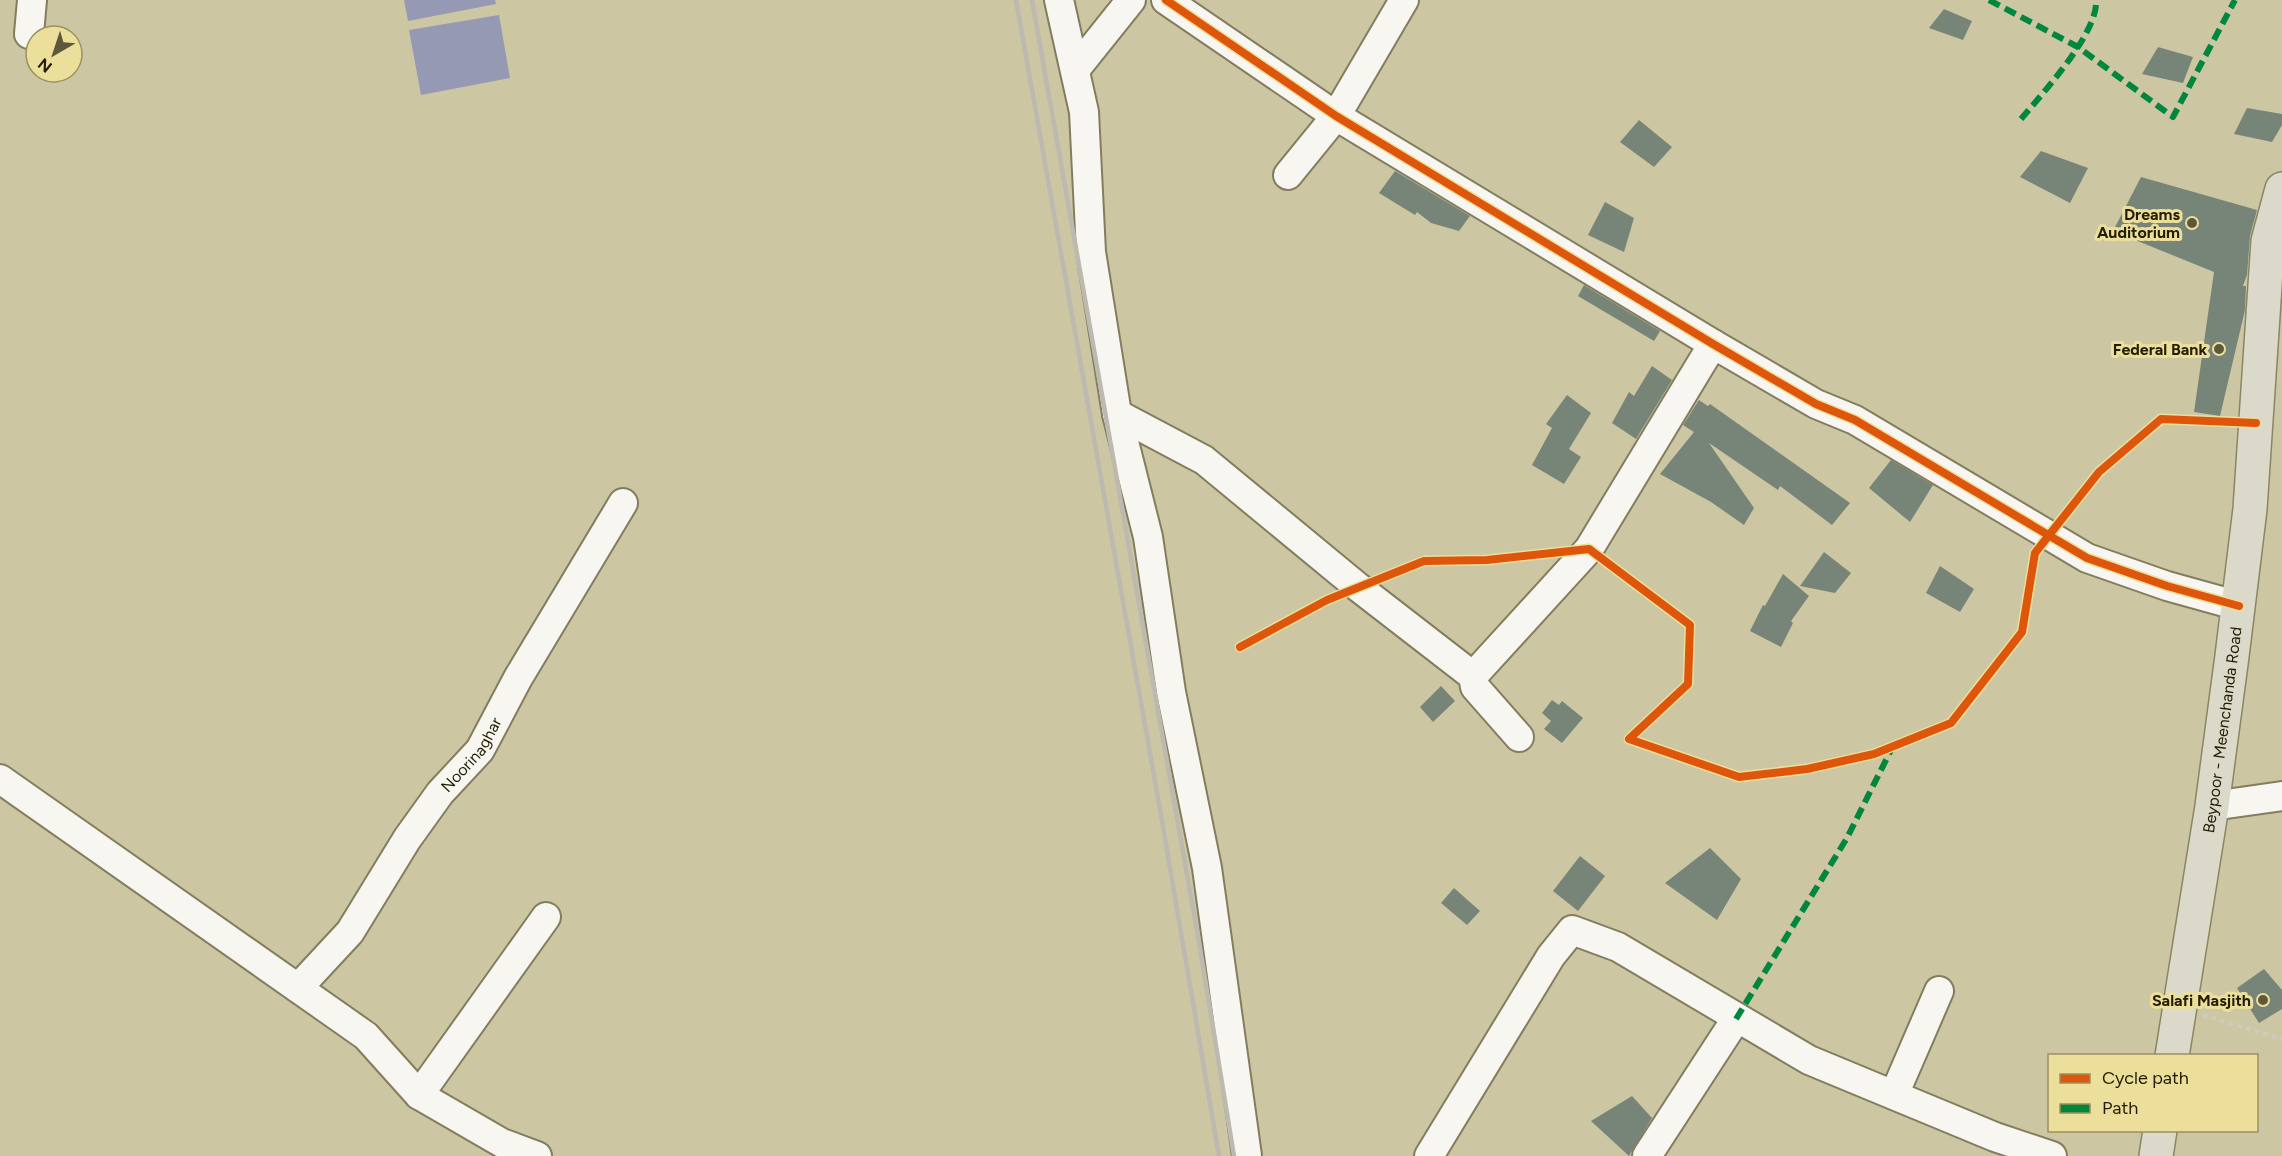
<svg xmlns="http://www.w3.org/2000/svg" width="2282" height="1156" viewBox="0 0 2282 1156" font-family="Figtree,sans-serif">
	<style>
		.water { fill: #9699b4 }
		.building { fill: #778579 }
		.lines { fill: none; stroke-linecap: round; stroke-linejoin: round }
		.minor-casing { stroke: #837d60; stroke-width: 32 }
		.major-casing { stroke: #8a8562; stroke-width: 36 }
		.path { stroke: #cecbc0; stroke-width: 4; stroke-dasharray: 4.5 4.5; stroke-linecap: butt }
		.minor { stroke: #f8f6f1; stroke-width: 28 }
		.major { stroke: #dbd9ca; stroke-width: 33 }
		.rail { stroke: #bcb9b0; stroke-width: 4.5 }
		.quiet { stroke: #00873e; stroke-width: 6; stroke-dasharray: 12 6; stroke-linecap: butt }
		.cycleway-casing { stroke: #ecdf9c; stroke-width: 11 }
		.cycleway { stroke: #de560c; stroke-width: 8 }
		.poi-dot { fill: #5e583b; stroke: #ecdf9c; stroke-width: 2 }
		.labels { text-anchor: middle; stroke-width: 6; stroke-linejoin: round; paint-order: stroke }
		.poi-label { font-size: 16px; font-weight: bold; fill: #221d03; stroke: #ecdf9c; text-anchor: end }
		.street-label { font-size: 16px; fill: #221d03; stroke: #ecdf9c }
	</style>
	<rect width="100%" height="100%" fill="#cdc6a2"/>
	<g class="water">
		<path d="M404 0H495L496 4 408 21Z"/>
		<path d="M499 15 510 78 421 95 409 30Z"/>
	</g>
	<g class="building">
		<path d="M1944 9 1972 21 1963 40 1929 28Z"/>
		<path d="M2158 47 2193 57 2183 83 2142 74Z"/>
		<path d="M2247 108 2282 114V125L2272 142 2234 134Z"/>
		<path d="M1639 120 1672 147 1654 167 1620 142Z"/>
		<path d="M2041 151 2088 168 2070 203 2020 177Z"/>
		<path d="M1395 171 1470 216 1459 231 1431 223 1417 212 1415 215 1379 193Z"/>
		<path d="M2141 177 2257 210 2250 236 2247 275 2243 286H2246L2245 310 2220 416 2194 412 2214 272 2113 231Z"/>
		<path d="M1605 202 1634 218 1624 252 1588 235Z"/>
		<path d="M1584 285 1660 331 1654 341 1578 296Z"/>
		<path d="M1652 366 1672 380 1636 439 1612 423 1629 392 1634 396Z"/>
		<path d="M1567 395 1591 413 1569 449 1581 457 1564 484 1532 465 1552 428 1546 424Z"/>
		<path d="M1699 400 1708 406 1710 404 1850 503 1832 525 1780 486 1778 490 1709 443 1754 508 1744 525 1711 502 1660 474 1694 432 1683 425Z"/>
		<path d="M1891 460 1933 485 1910 522 1869 488Z"/>
		<path d="M1824 552 1851 573 1835 593 1800 586Z"/>
		<path d="M1940 566 1974 589 1960 612 1926 593Z"/>
		<path d="M1783 574 1809 596 1791 621 1793 623 1781 647 1750 631 1763 605 1765 606Z"/>
		<path d="M1441 686 1455 701 1433 722 1420 707Z"/>
		<path d="M1552 700 1559 705 1562 701 1583 718 1562 743 1544 729 1551 721 1542 713Z"/>
		<path d="M1710 848 1741 879 1717 920 1665 883Z"/>
		<path d="M1580 856 1605 876 1578 911 1553 891Z"/>
		<path d="M1454 888 1480 911 1467 925 1441 903Z"/>
		<path d="M2264 969 2282 990V1009L2259 1023 2237 988Z"/>
		<path d="M1632 1096 1652 1118 1629 1156 1591 1121Z"/>
	</g>
	<g class="lines">
		<g class="minor-casing">
			<g id="minor">
				<path d="M1059 0 1084 112 1091 252 1117 414 1148 537 1171 692 1207 868 1247 1156"/>
				<path d="M1166 0 1336 116 1713 344 1816 404 1855 420 2087 558 2167 586 2239 606"/>
				<path d="M29 34 32 0"/>
				<path d="M1075 70 1131 0"/>
				<path d="M1288 175 1336 116 1404 0"/>
				<path d="M1117 414 1204 460 1358 587 1473 676 1475 687 1519 737"/>
				<path d="M1473 676 1589 549 1713 344"/>
				<path d="M0 779 366 1036 419 1095 502 1143 537 1156"/>
				<path d="M2212 806 2282 796"/>
				<path id="s1" d="M298 988 350 932 407 839 440 793 480 750 518 678 623 503"/>
				<path d="M419 1095 546 917"/>
				<path d="M1894 1095 1939 991"/>
				<path d="M1429 1156 1551 956 1572 930 1618 947 1809 1060 1995 1137 2052 1156"/>
				<path d="M1647 1156 1736 1019"/>
			</g>
		</g>
		<g class="major-casing">
			<g id="major">
				<path id="s2" d="M2172 1056 2212 806 2232 656 2250 509 2268 241 2282 189"/>
				<path d="M2156 1156 2160 1130"/>
			</g>
		</g>
		<path class="path" d="M2203 1015 2282 1039"/>
		<use href="#minor" class="minor"/>
		<use href="#major" class="major"/>
		<g class="rail">
			<path d="M1016 0 1161 815 1219 1156"/>
			<path d="M1032 0 1199 942 1234 1156"/>
		</g>
		<g class="quiet">
			<path d="M1989 0 2078 47 2173 117 2235 0"/>
			<path d="M2021 119C2042 94 2099 32 2096 0"/>
			<path d="M1736 1019 1847 838 1893 746"/>
		</g>
		<g class="cycleway-casing">
			<g id="cycleway">
				<path d="M1166 0 1336 116 1713 344 1816 404 1855 420 2087 558 2167 586 2239 606"/>
				<path d="M1240 647 1327 600 1424 561 1487 560 1589 549 1690 625 1688 684 1629 739 1739 777 1807 769 1874 754 1951 723 2022 632 2035 553 2099 472 2161 419 2256 423"/>
			</g>
		</g>
		<use href="#cycleway" class="cycleway"/>
	</g>
	<g class="poi-dot">
		<circle cx="2192" cy="223" r="6"/>
		<circle cx="2219" cy="349" r="6"/>
		<circle cx="2263" cy="1000" r="6"/>
	</g>
	<g class="labels">
		<g class="poi-label">
			<text x="2180" y="220">Dreams<tspan x="2180" dy="18">Auditorium</tspan></text>
			<text x="2207" y="355">Federal Bank</text>
			<text x="2251" y="1006">Salafi Masjith</text>
		</g>
		<g class="street-label">
			<text dy="6" stroke="none"><textPath href="#s2" startOffset="330">Beypoor - Meenchanda Road</textPath></text>
			<text dy="6" stroke="none"><textPath href="#s1" startOffset="292">Noorinaghar</textPath></text>
		</g>
	</g>
	<rect x="2048" y="1054" width="210" height="78" fill="#ecdf9c" stroke="#9b915f" stroke-width="1.5"/>
	<rect x="2060" y="1074" width="30" height="9" fill="#de560c" stroke="#9b915f" stroke-width="1.5"/>
	<text x="2102" y="1084" font-size="18" fill="#221d03">Cycle path</text>
	<rect x="2060" y="1104" width="30" height="9" fill="#00873e" stroke="#9b915f" stroke-width="1.5"/>
	<text x="2102" y="1114" font-size="18" fill="#221d03">Path</text>
	<g transform="translate(54 54) rotate(219)"><circle r="28" fill="#ecdf9c" stroke="#9b915f" stroke-width="1.5"/>
	<path d="M0-4.5L10 22L0 15L-10 22Z" fill="#5e583b"/>
	<text y="-9" font-size="16" font-weight="bold" text-anchor="middle" fill="#221d03">N</text>
	</g>
</svg>
